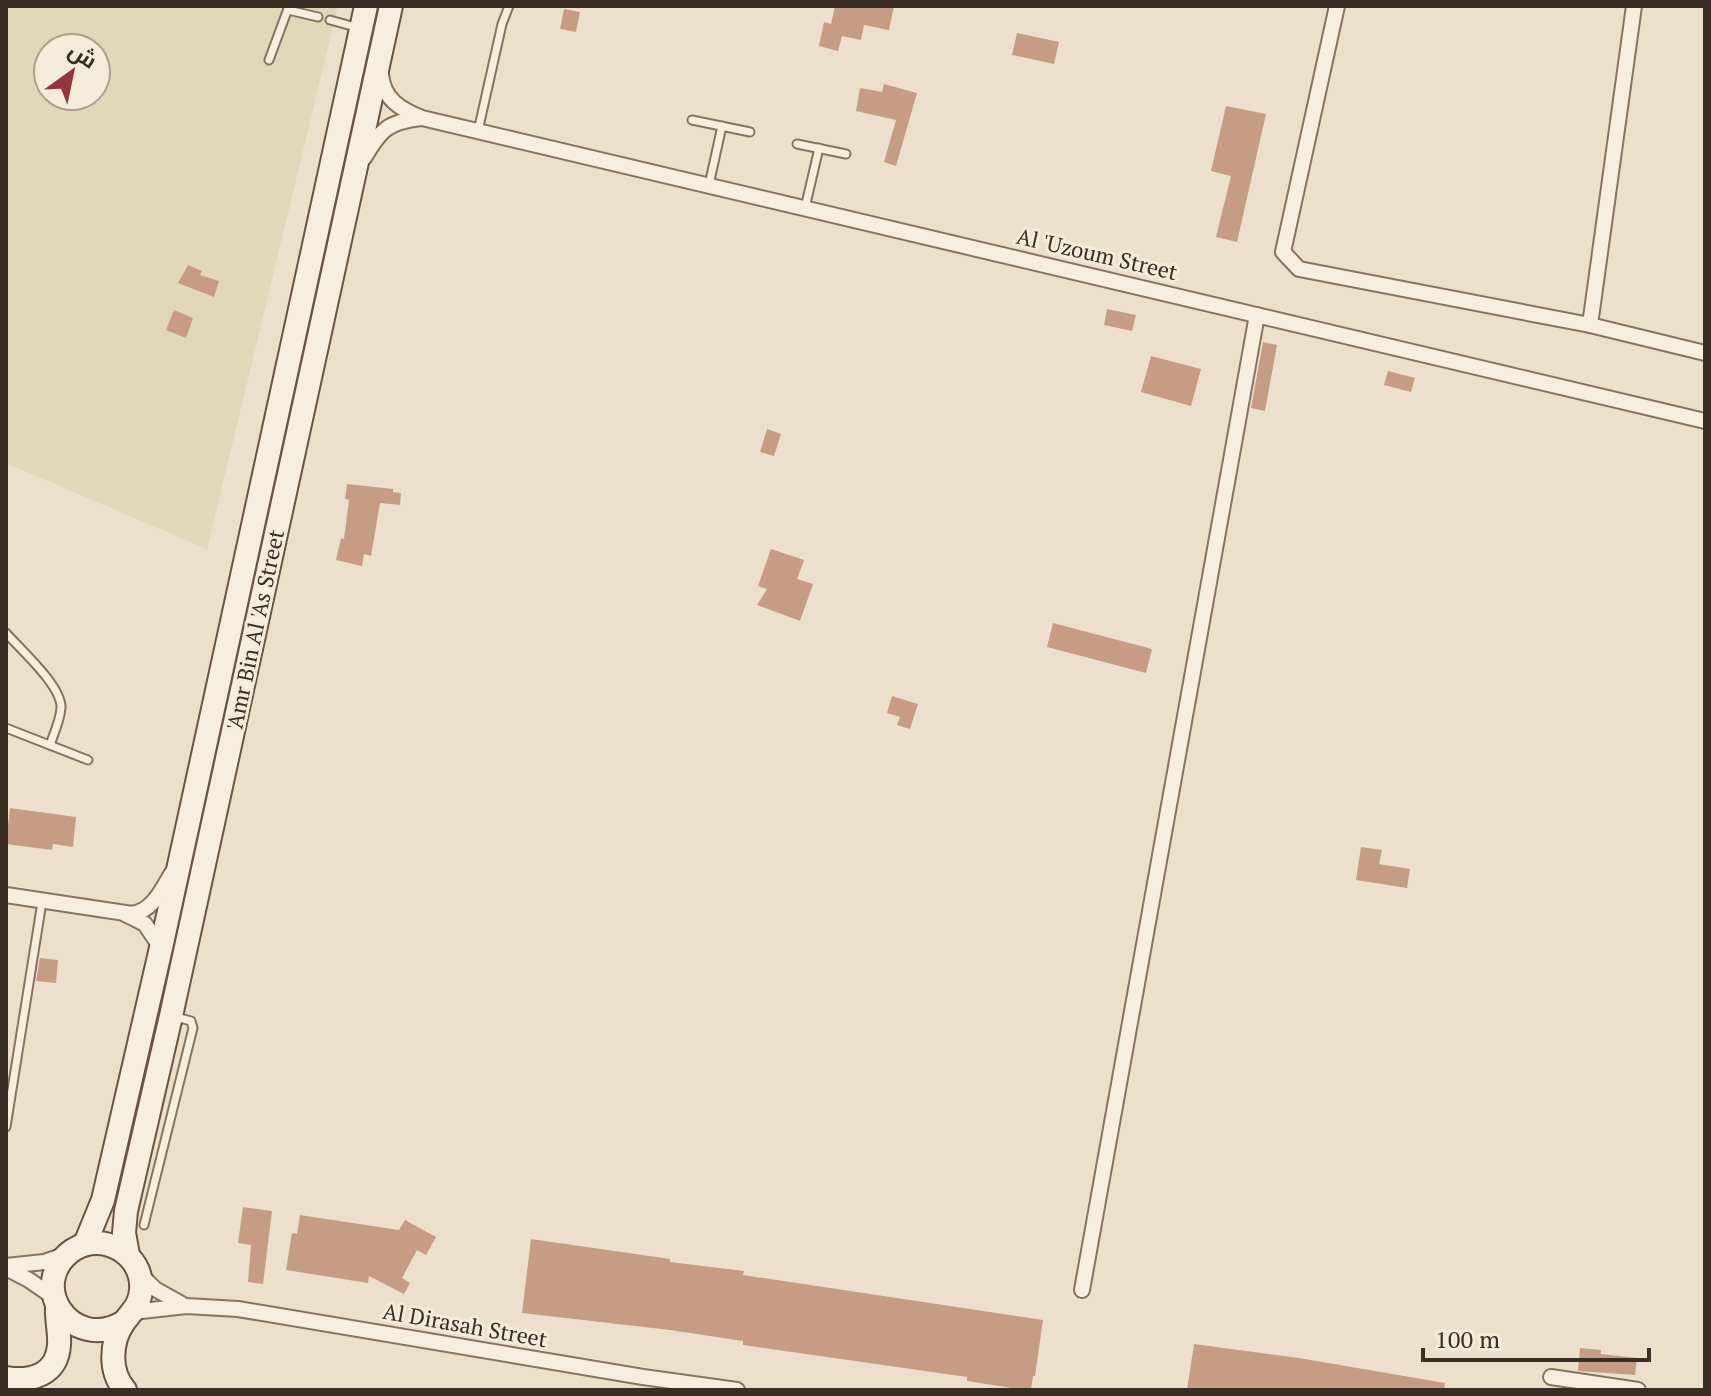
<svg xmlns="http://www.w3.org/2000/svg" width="1711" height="1396" viewBox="0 0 1711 1396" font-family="'PT Serif',Cairo,serif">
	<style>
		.farmland { fill: #e1d8ba; fill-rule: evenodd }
		.building { fill: #c79c85 }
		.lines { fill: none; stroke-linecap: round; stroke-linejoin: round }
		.service-casing { stroke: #887361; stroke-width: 11 }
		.minor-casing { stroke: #887361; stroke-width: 18 }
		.secondary-casing { stroke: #6a5444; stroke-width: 26 }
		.service { stroke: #f7eedf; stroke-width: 7 }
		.minor { stroke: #f7eedf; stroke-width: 14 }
		.secondary { stroke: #f7eedf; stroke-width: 22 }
		.labels { text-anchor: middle; stroke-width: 6; stroke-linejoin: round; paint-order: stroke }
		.street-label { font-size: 22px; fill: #3a2d23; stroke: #f4ebdb }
	</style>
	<rect width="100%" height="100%" fill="#ece0cc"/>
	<path class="farmland" d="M6 6H338L207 549 6 463ZM48 48H96V96H48Z"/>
	<g class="building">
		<path d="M835 6H894L889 30 864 25 861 40 842 36 838 51 819 46 824 22 831 24Z"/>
		<path d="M564 9 580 12 576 32 560 29Z"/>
		<path d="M1017 33 1059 42 1054 64 1012 55Z"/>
		<path d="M884 84 917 93 896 166 884 162 896 120 856 111 860 88 882 92Z"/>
		<path d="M1226 106 1266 114 1237 242 1216 237 1231 176 1211 171Z"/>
		<path d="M188 265 202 271 200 275 219 281 214 297 178 283Z"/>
		<path d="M1107 309 1136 315 1132 331 1104 325Z"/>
		<path d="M174 310 193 318 186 338 166 330Z"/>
		<path d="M1263 342 1277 345 1265 411 1251 408Z"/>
		<path d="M1151 356 1201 369 1191 406 1141 392Z"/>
		<path d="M1388 371 1415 378 1411 392 1384 385Z"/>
		<path d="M767 429 781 434 774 456 760 452Z"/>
		<path d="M347 484 393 489V492L401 493 400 505 380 503 371 556 364 554 362 566 336 560 341 538 344 539 349 500 345 499Z"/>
		<path d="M771 549 804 560 797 579 813 584 800 621 757 605 767 589 758 586Z"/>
		<path d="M1053 623 1152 649 1146 673 1047 647Z"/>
		<path d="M892 696 918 704 910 729 897 725 900 717 887 713Z"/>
		<path d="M10 808 76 817 73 847 53 844 52 850 6 844Z"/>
		<path d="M1361 847 1382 850 1379 864 1410 869 1407 888 1356 880Z"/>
		<path d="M40 958 58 960 56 983 36 981Z"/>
		<path d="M243 1207 272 1211 263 1284 248 1282 251 1245 238 1243Z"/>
		<path d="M300 1215 399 1230 405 1220 436 1237 426 1255 417 1250 402 1278 410 1283 404 1294 369 1276 368 1283 286 1270 292 1233 297 1234Z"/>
		<path d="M531 1239 670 1259V1262L744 1271 743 1275 1043 1320 1035 1376H1033L1031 1390H1025L967 1381V1377L743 1345V1341L670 1330 522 1313Z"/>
		<path d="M1194 1344 1299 1358 1445 1383 1444 1390H1187Z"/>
		<path d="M1580 1348 1601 1350V1354L1637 1358 1635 1375 1578 1371Z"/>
	</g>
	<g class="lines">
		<g class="service-casing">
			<g id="service">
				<path d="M288 10 318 17"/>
				<path d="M330 20 359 28"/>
				<path d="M269 60 289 6"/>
				<path d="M692 120 750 132"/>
				<path d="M478 131 502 24 509 6"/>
				<path d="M797 144 846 154"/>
				<path d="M709 185 722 126"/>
				<path d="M805 208 819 148"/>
				<path d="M6 633C21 650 62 686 61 708 60 721 54 733 50 745"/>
				<path d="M6 728 88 760"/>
				<path d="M6 1127 42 902"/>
				<path d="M144 1225 193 1028 191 1021 176 1017"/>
			</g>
		</g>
		<g class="minor-casing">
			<g id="minor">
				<path d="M1337 6 1283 252 1299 269 1590 325 1705 353"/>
				<path d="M381 74C383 99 400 109 422 118L1705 421"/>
				<path d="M364 158C381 129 388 122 421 118"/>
				<path d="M1590 325 1634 6"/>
				<path d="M6 895 132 914C153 911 162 889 172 873"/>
				<path d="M125 914 145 924 161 948"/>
				<path d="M6 1266 44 1262 67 1254"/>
				<path d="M6 1268 29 1280 55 1298"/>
				<path d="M139 1273 155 1289 182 1304"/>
				<path d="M1082 1290 1257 315"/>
				<path d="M133 1312 186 1306 238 1309 643 1377 737 1390"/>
				<path d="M1551 1377 1638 1390"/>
			</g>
		</g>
		<g class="secondary-casing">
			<g id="secondary">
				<path d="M85 1244 103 1200 161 948 366 6"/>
				<path d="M128 1255 124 1233 126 1211 171 1016 391 6"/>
				<path d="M124 1322C71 1354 25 1283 73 1250 103 1230 144 1255 141 1290 140 1305 132 1311 124 1322 110 1342 109 1372 125 1390"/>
				<path d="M6 1378C31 1382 57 1375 59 1345 60 1332 56 1319 57 1306"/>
			</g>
		</g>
		<use href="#service" class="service"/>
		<use href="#minor" class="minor"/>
		<use href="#secondary" class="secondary"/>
	</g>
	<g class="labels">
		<g class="street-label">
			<text transform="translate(1097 254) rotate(13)" y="8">Al 'Uzoum Street</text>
			<text transform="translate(255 630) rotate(-78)" y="8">'Amr Bin Al 'As Street</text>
			<text transform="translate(465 1325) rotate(10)" y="8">Al Dirasah Street</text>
		</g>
	</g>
	<rect width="1711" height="1396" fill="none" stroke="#3a2d23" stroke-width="16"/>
	<g transform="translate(72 72) rotate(33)"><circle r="38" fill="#f4ebdb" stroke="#aa9f91" stroke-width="2"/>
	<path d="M0-6L14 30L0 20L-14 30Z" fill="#92353c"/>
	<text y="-12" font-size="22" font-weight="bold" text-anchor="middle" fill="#3a2d23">ش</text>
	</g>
	<path d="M1423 1348v12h226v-12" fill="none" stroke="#3a2d23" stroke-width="4"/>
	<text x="1435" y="1348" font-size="24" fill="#3a2d23" stroke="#f4ebdb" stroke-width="6" paint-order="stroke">100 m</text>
</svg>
